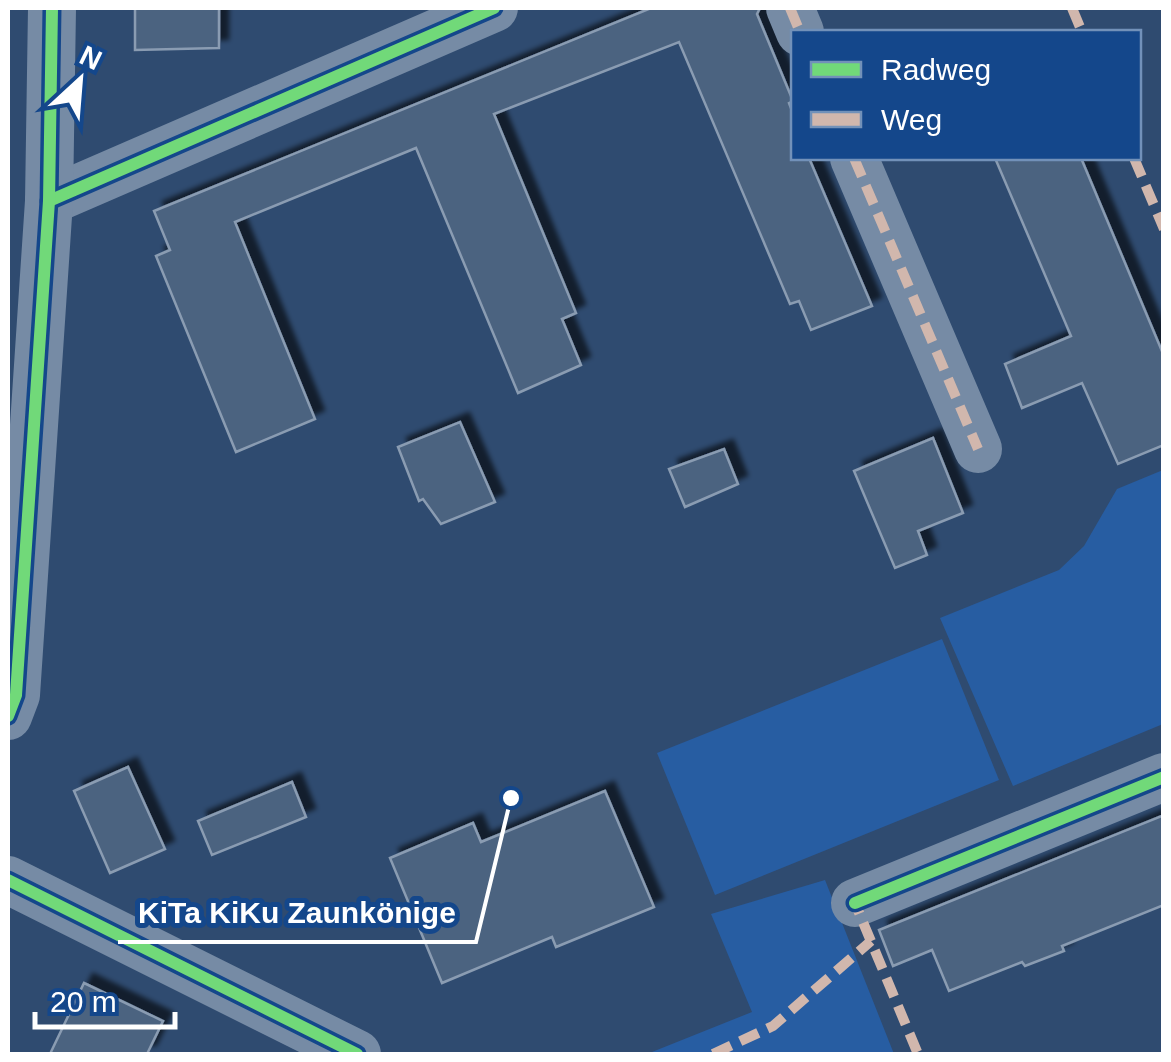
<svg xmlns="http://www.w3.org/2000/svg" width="1171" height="1062" viewBox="0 0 1171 1062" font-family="Arial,sans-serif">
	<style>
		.green { fill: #275da2 }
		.building { fill: #4c6380; stroke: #8a9cb2; stroke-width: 2.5; filter: url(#shadow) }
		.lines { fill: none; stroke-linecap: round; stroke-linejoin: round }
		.minor { stroke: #768ba5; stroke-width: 48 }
		.quiet { stroke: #d1b7ad; stroke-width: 10; stroke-dasharray: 20 10; stroke-linecap: butt }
		.cycleway-casing { stroke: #14478b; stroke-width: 19 }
		.cycleway { stroke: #71d979; stroke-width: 12 }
		.leader { fill: none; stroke: #fff; stroke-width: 4 }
		.callout-dot { fill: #fff; stroke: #14478b; stroke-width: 4 }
		.callout-label { font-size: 30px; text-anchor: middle; font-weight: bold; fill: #fff; stroke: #14478b; stroke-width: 10; stroke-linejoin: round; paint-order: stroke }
	</style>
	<defs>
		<filter id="shadow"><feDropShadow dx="9" dy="-9" stdDeviation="2.5" flood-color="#0009"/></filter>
	</defs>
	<rect width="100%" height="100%" fill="#2f4b70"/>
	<g class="green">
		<path d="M1163 470V724L1013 786 940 618 1059 570 1084 546 1117 489Z"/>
		<path d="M942 639 999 780 715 895 657 753Z"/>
		<path d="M825 880 894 1054H647L752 1012 711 914Z"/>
	</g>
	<g class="building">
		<path d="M135 8H219V48L135 50Z"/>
		<path d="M651 8H760L757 14 793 101 789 103 794 116V158H809L872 306 811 330 799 301 790 304 679 42 494 114 576 313 562 319 581 365 518 393 416 148 235 222 315 419 236 452 156 256 170 250 154 211Z"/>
		<path d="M995 158H1081L1164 356V445L1118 464 1082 383 1022 408 1005 364 1071 336Z"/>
		<path d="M460 422 495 502 441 524 423 499 419 501 398 447Z"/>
		<path d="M933 438 963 513 918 531 927 555 895 568 854 471Z"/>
		<path d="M724 449 738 484 685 507 669 469Z"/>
		<path d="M128 767 165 849 110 873 74 791Z"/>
		<path d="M292 782 306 817 212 855 198 821Z"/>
		<path d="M605 791 654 907 556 947 552 937 442 983 390 858 473 823 481 842Z"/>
		<path d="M1164 815V905L1062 946 1064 951 1025 966 1022 962 949 991 932 950 893 966 879 930Z"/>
		<path d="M84 983 163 1021 147 1054H50Z"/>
	</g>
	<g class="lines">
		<g class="minor">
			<path d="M790 8 800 32"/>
			<path d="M854 158 978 449"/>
			<path d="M49 201 494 8"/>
			<path d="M8 716 16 695 49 201 52 8"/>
			<path d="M8 880 357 1054"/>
			<path d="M855 903 1164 777"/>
		</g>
		<g class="quiet">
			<path d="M790 8 800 32"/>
			<path d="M1072 8 1082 32"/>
			<path d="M854 158 978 449"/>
			<path d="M1134 158 1164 229"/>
			<path d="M863 900 855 903 918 1054"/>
			<path d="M713 1054 773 1026 871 941"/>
		</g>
		<g class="cycleway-casing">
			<g id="cycleway">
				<path d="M49 201 494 8"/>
				<path d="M8 716 16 695 49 201 52 8"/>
				<path d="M8 880 357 1054"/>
				<path d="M855 903 1164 777"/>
			</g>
		</g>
		<use href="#cycleway" class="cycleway"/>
	</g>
	<path class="leader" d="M511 798L476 942H118"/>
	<circle class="callout-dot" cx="511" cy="798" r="10"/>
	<g class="callout-label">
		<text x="297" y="923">KiTa KiKu Zaunkönige</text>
	</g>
	<rect width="1171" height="1062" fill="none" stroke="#ffffff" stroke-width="20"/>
	<rect x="791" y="30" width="350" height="130" fill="#14478b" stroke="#7291b9" stroke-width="2.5"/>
	<rect x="811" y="62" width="50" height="15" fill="#71d979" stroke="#7291b9" stroke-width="2.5"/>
	<text x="881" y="80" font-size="30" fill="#ffffff">Radweg</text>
	<rect x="811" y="112" width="50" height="15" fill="#d1b7ad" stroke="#7291b9" stroke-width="2.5"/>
	<text x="881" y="130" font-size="30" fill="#ffffff">Weg</text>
	<g transform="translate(80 80) rotate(26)" stroke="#14478b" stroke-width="8" paint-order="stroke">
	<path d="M0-8L18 38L0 25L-18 38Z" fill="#ffffff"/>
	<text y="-15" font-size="28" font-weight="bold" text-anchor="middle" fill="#ffffff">N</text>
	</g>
	<path d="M35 1012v15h140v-15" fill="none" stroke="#ffffff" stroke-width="5"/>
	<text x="50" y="1012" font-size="30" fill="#ffffff" stroke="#14478b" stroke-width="8" paint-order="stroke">20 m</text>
</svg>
